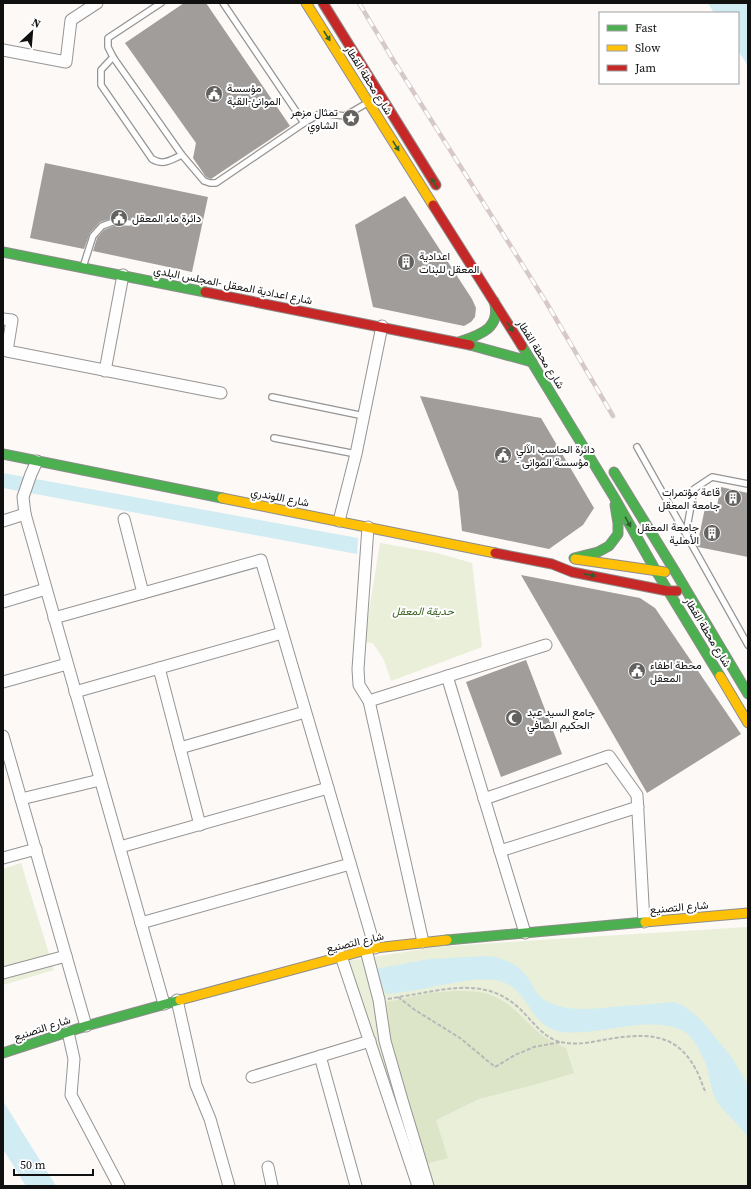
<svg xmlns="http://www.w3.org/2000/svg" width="751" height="1189" viewBox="0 0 751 1189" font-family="'Source Serif 4',Vazirmatn,serif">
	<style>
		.green { fill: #e9efd8 }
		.forest { fill: #dce5c7 }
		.water { fill: #d1ecf2 }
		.building { fill: #a09d9b }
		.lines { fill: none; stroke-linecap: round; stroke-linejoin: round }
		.lane-casing { stroke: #969594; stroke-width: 8 }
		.street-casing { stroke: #969594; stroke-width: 13 }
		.fast-casing { stroke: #8d8c8a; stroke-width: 11 }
		.slow-casing { stroke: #8d8c8a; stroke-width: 11 }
		.jam-casing { stroke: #8d8c8a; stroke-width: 11 }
		.path { stroke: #b9b8b8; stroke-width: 2; stroke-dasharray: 4 2; stroke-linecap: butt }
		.lane { stroke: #fffefe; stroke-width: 5.5 }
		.street { stroke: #fffefe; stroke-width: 11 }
		.fast { stroke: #4caf50; stroke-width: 9 }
		.slow { stroke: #ffc107; stroke-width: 9 }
		.jam { stroke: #c62828; stroke-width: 9 }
		.rail-casing { stroke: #d7c8cb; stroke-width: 4.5 }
		.rail { stroke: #fff; stroke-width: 3; stroke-dasharray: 9; stroke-linecap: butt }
		.oneway { fill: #2e6030 }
		.labels { text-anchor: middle; stroke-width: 4; stroke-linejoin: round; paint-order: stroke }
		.street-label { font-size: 11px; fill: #101010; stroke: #fff }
		.poi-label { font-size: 11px; fill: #101010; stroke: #fff; text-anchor: start }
		.park-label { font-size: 11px; font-style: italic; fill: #3d6226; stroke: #fff }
	</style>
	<rect width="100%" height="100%" fill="#fcf9f6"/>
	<g class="green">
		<path d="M380 543 437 553 472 563 482 647 391 681 384 660 373 643 364 642Z"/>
		<path d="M21 863 54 970 3 985V869Z"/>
		<path d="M748 927V1186H423L347 961 436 947 539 940Z"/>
	</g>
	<path class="forest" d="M454 991C466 991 477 991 488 994 510 1001 523 1019 539 1033 547 1040 557 1044 566 1048L574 1073 534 1085 479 1099 436 1120 448 1158 426 1164 390 1039 387 1002 430 993Z"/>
	<g class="water">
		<path d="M708 3H748V66L738 50V13H714Z"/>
		<path d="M3 473 358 538 357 554 3 488Z"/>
		<path d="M487 956C507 959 519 964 530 981 535 989 537 996 545 1000 567 1014 597 1008 621 1006 638 1005 655 1004 673 1002L682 1005 693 1013 702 1021 732 1058 748 1085V1137C738 1123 723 1112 715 1098 711 1089 710 1078 707 1068 704 1057 694 1037 683 1031 650 1014 599 1036 563 1032 531 1028 532 998 508 984 487 973 444 985 422 989 410 991 398 993 386 994L375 969 430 959Z"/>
		<path d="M3 1101 56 1186H26L3 1149Z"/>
	</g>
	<g class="building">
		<path d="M184 3H206L290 126 211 179 206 177 193 158 196 143 125 43Z"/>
		<path d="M45 163 208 197 192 272 93 251 97 238 104 230 114 226 131 227 133 223V221L130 219 113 218 100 222 90 233 84 249 30 238Z"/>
		<path d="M405 196 472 299 476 308 475 317 471 322 464 326 373 307 355 225Z"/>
		<path d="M420 396 541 418 594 508 583 525 549 549 462 531 458 492Z"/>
		<path d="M721 487 748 493V557L698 547 697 546 705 508 716 510Z"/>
		<path d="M521 575 640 598 655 608 741 734 647 793Z"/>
		<path d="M526 660 562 754 501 777 466 682Z"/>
	</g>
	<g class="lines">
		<g class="lane-casing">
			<g id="lane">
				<path d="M161 3 108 38V47L113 57 182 155 204 181 210 183H216L304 123 321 113 345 116 367 103"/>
				<path d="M223 3 304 123"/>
				<path d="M113 57 101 70V85L152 159C164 166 170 160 182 155"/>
				<path d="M83 267 93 236 102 226 113 222 129 223"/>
				<path d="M272 397 364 416"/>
				<path d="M274 438 356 454"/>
				<path d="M637 447 748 645"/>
				<path d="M686 533 694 489 712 477 748 484"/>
			</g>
		</g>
		<g class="street-casing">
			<g id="street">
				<path d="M3 50 66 62 71 20 97 3"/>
				<path d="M3 319 12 320 7 351 221 393"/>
				<path d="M105 371 123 275"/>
				<path d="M37 461 31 474 23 497 25 514 164 1004"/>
				<path d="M124 519 143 593"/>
				<path d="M3 521 25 514"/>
				<path d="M339 521 356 454 382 326"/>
				<path d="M368 527 358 669 359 685 369 701 423 942"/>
				<path d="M3 602 46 589"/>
				<path d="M54 618 261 560 375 948"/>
				<path d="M159 668 200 825"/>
				<path d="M447 676 525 933"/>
				<path d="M3 682 67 664"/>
				<path d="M75 692 282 633"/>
				<path d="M369 701 546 645"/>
				<path d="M3 736 86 1026"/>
				<path d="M180 748 305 712"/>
				<path d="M21 799 100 780"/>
				<path d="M484 799 609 756 637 795 644 922"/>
				<path d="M120 847 328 788"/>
				<path d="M500 851 638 807"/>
				<path d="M3 858 36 849"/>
				<path d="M141 923 350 864"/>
				<path d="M366 950 379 1000 385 1041 402 1100 428 1186"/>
				<path d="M341 956 418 1186"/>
				<path d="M3 973 66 956"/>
				<path d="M177 1000 196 1085 210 1119 229 1186"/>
				<path d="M68 1032 74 1059 71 1095 119 1186"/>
				<path d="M320 1056 356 1186"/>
				<path d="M252 1077 370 1041"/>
				<path d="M268 1167 272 1186"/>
			</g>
		</g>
		<g class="fast-casing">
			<g id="fast">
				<path d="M3 252 205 292"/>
				<path d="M459 342C480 335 502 328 494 301"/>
				<path d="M470 345 532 362"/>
				<path d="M522 346 614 497 656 571 720 676"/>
				<path d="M3 454 222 498"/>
				<path d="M614 472 676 573 748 694"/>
				<path d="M574 558 598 552 609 546 618 534V523L615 505"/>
				<path d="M447 940 645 922"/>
				<path d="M3 1053 86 1026 180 1000"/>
			</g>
		</g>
		<g class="slow-casing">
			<g id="slow">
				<path d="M306 3 433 205"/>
				<path d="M222 498 495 553"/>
				<path d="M575 559 665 572"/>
				<path d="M720 676 748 723"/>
				<path d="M645 922 748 913"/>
				<path d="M180 1000 366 950 375 948 447 940"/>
			</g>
		</g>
		<g class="jam-casing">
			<g id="jam">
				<path d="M323 3 436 185"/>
				<path d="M433 205 522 346"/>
				<path d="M205 292 470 345"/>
				<path d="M495 553 552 564 572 572 668 591H677"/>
			</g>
		</g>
		<g class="path">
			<path d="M398 997 415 1010 460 1038 495 1067 515 1055 534 1047 561 1042"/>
			<path d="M388 999C403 996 418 994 433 991 465 986 493 984 519 1008 532 1020 542 1037 560 1042 574 1045 589 1043 602 1040 640 1034 674 1029 695 1068 700 1076 702 1085 706 1093"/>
		</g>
		<use href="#lane" class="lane"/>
		<use href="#street" class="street"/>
		<use href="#fast" class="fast"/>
		<use href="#slow" class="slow"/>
		<use href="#jam" class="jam"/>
		<g class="rail-casing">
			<path id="rail" d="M359 3 392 58 546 302 613 416"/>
		</g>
		<use href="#rail" class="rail"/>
	</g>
	<defs><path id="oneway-solid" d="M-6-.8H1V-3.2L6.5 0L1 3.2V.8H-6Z"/></defs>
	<g class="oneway">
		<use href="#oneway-solid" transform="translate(327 36) rotate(57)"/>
		<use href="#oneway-solid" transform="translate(396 146) rotate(58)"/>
		<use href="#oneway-solid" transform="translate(434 183) rotate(-122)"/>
		<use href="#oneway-solid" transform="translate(510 327) rotate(58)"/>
		<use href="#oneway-solid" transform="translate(628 522) rotate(61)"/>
		<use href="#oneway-solid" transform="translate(590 575) rotate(11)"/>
	</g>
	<defs>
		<g id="civic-disc" transform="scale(0.9)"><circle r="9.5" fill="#636260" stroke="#fff"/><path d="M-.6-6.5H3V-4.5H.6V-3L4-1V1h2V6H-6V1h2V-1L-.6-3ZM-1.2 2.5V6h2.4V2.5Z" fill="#fff"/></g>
		<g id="sight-disc" transform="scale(0.9)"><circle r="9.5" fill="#636260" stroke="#fff"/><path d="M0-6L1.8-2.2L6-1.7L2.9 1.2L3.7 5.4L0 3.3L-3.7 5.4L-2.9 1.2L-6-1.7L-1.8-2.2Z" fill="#fff"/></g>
		<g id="building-disc" transform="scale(0.9)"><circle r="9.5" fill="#636260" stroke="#fff"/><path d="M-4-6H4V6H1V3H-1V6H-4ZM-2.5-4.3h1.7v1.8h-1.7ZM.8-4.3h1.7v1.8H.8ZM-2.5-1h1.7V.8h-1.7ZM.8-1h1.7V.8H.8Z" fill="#fff"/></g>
		<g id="mosque-disc" transform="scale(0.9)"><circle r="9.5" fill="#636260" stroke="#fff"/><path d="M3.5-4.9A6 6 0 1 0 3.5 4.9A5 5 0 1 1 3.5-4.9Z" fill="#fff"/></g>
	</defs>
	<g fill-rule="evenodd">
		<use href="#civic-disc" x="214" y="94"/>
		<use href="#sight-disc" x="351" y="118"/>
		<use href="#civic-disc" x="119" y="218"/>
		<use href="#building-disc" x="406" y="262"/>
		<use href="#civic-disc" x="503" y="455"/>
		<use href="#building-disc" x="733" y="498"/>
		<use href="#building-disc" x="712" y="533"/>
		<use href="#civic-disc" x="637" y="671"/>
		<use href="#mosque-disc" x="514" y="718"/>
	</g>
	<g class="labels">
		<g class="street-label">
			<text transform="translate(369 80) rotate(58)" y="4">شارع محطة القطار</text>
			<text transform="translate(233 285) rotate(11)" y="4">شارع اعدادية المعقل -المجلس البلدي</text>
			<text transform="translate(541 354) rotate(58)" y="4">شارع محطة القطار</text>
			<text transform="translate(280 497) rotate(11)" y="4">شارع اللوندري</text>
			<text transform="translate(708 632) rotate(59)" y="4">شارع محطة القطار</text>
			<text transform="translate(679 907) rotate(-5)" y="4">شارع التصنيع</text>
			<text transform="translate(355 942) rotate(-13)" y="4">شارع التصنيع</text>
			<text transform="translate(42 1028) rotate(-18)" y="4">شارع التصنيع</text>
		</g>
		<g class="poi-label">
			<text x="227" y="92">مؤسسة<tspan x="227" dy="13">الموانئ-القبة</tspan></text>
			<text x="338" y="116" text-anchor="end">تمثال مزهر<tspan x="338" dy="13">الشاوي</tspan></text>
			<text x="132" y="222">دائرة ماء المعقل</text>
			<text x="419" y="260">اعدادية<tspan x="419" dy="13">المعقل للبنات</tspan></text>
			<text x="516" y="453">دائرة الحاسب الآلي<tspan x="516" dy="13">- مؤسسة الموانى</tspan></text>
			<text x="720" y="496" text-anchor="end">قاعة مؤتمرات<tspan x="720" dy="13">جامعة المعقل</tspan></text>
			<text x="699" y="531" text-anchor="end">جامعة المعقل<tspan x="699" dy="13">الأهلية</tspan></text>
			<text x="650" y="669">محطة اطفاء<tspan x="650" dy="13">المعقل</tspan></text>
			<text x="527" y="716">جامع السيد عبد<tspan x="527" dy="13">الحكيم الصافي</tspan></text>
		</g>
		<g class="park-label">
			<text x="423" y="615">حديقة المعقل</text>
		</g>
	</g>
	<rect width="751" height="1189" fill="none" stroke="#101010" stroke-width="8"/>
	<rect x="599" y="12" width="140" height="72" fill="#ffffff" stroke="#9f9f9f"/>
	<rect x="607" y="25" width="20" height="6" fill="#4caf50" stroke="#9f9f9f"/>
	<text x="635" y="32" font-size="12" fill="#101010">Fast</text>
	<rect x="607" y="45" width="20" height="6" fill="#ffc107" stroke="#9f9f9f"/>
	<text x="635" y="52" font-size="12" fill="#101010">Slow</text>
	<rect x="607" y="65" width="20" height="6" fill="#c62828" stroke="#9f9f9f"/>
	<text x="635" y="72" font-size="12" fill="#101010">Jam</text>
	<g transform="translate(32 32) rotate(26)" stroke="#ffffff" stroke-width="3" paint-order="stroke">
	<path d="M0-3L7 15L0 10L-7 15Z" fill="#101010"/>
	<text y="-6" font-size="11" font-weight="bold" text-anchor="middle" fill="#101010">N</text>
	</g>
	<path d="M14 1169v6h79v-6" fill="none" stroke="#101010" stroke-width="2"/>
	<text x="20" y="1169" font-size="12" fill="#101010" stroke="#ffffff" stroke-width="3" paint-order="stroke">50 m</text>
</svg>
